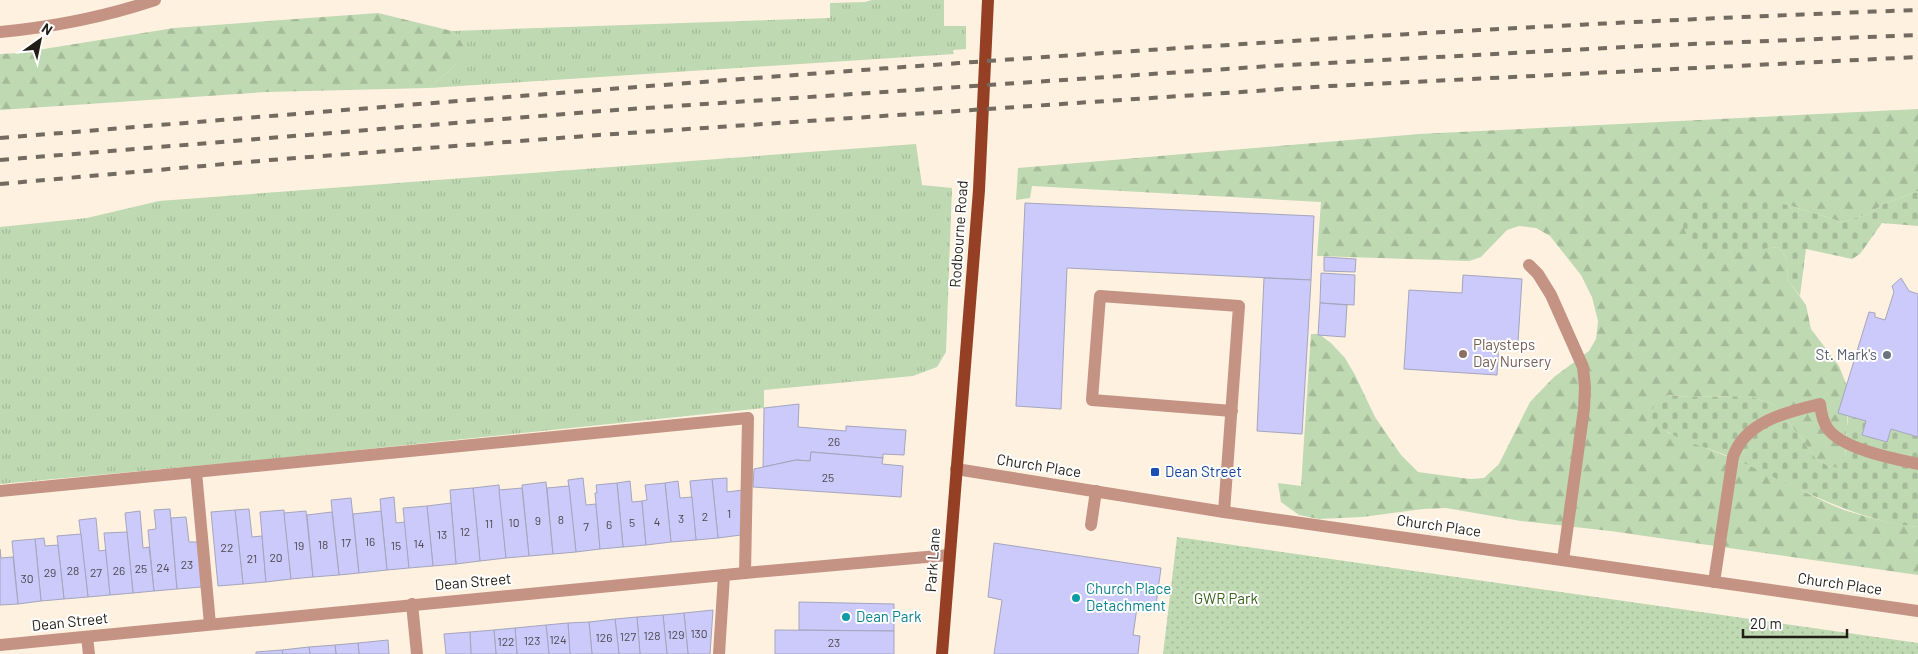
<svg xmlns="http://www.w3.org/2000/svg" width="1918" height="654" viewBox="0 0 1918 654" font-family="Barlow,sans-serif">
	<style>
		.grass { fill: url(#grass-tufts) }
		.forest { fill: url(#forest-firs) }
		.cemetery { fill: url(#cemetery-stones) }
		.park { fill: url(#park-dots) }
		.building { fill: #cbcafa; stroke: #a5a5bd }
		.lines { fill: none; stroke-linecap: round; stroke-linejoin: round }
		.minor { stroke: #c59384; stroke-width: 12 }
		.major { stroke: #954025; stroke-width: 12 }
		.rail { stroke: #736b60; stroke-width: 4; stroke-dasharray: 9 9; stroke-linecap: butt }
		.education-dot { fill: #8d6e63; stroke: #fff; stroke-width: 2 }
		.worship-dot { fill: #6b7280; stroke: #fff; stroke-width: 2 }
		.transit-dot { fill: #1a4fb4; stroke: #fff; stroke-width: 2 }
		.culture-dot { fill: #0f9aa8; stroke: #fff; stroke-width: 2 }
		.labels { text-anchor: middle; stroke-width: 4; stroke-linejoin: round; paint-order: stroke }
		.number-label { font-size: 12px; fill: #4c484e }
		.street-label { font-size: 15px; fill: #221d15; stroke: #fff }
		.education-label { font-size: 15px; fill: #785e54; stroke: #fff; text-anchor: start }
		.worship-label { font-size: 15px; fill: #5b616d; stroke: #fff; text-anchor: end }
		.transit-label { font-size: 15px; fill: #164399; stroke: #fff; text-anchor: start }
		.culture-label { font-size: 15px; fill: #0d838f; stroke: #fff; text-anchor: start }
		.park-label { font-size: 15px; fill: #37631b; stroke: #fff }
	</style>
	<defs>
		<pattern id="grass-tufts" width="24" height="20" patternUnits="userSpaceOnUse" patternTransform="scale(1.25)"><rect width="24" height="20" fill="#bfd9b3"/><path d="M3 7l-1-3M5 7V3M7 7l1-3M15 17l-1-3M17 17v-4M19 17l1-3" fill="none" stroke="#a4ba99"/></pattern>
		<pattern id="forest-firs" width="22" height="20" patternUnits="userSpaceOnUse" patternTransform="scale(1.25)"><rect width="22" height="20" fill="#bfd9b3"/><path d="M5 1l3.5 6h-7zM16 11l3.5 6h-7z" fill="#a4ba99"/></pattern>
		<pattern id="cemetery-stones" width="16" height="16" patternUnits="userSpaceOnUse" patternTransform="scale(1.25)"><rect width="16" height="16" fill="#bfd9b3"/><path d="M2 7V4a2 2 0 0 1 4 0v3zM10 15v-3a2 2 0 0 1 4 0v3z" fill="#a4ba99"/></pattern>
		<pattern id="park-dots" width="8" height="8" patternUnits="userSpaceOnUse" patternTransform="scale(1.25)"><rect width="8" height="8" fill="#bfd9b3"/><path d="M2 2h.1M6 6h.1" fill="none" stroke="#a4ba99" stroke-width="1.8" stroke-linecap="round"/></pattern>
	</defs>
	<rect width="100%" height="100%" fill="#fef1e0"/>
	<g class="grass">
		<path d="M872 0H944V26H966V49L953 50 954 54 429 88 458 63 460 40 452 31 830 18V3L865 2Z"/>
		<path d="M916 144 922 185 952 188 946 352 937 367 913 376 764 390V408L262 460 0 484V227L87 218 159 201Z"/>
	</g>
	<g class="forest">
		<path d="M378 13 452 31 460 40 466 51 458 63 429 88 266 92 0 110V54L19 53 174 28Z"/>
		<path d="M1918 109V191L1884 204 1868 214 1842 222 1788 205 1755 250 1777 247C1789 255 1788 266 1787 279L1806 305 1811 329 1839 366 1849 391 1845 458 1839 469 1828 466 1815 458 1802 439 1774 405 1750 396 1690 397 1668 395 1667 432C1701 447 1736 459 1770 474 1791 484 1811 496 1832 505 1854 515 1894 524 1918 527V575L1610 531 1521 521 1446 508 1423 509 1362 517 1319 519 1299 515 1281 502 1278 483 1301 486 1311 334H1319L1331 343 1345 358 1355 375 1375 417 1401 455 1418 472 1470 479 1484 478 1499 464 1530 402 1554 377 1589 351 1596 339 1598 321 1592 297 1581 275 1550 236 1536 228 1519 226 1507 230 1481 257 1469 261 1317 256 1321 202 1032 186 1030 198 1016 200 1018 168 1419 134Z"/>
	</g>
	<g class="cemetery">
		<path d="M1918 191V226L1882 223 1860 254 1852 259 1806 249 1800 296 1787 279C1788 266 1789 255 1777 247 1757 250 1713 259 1695 247 1690 243 1686 232 1683 227L1685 216 1704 202 1740 199 1788 205 1842 222 1868 214 1884 204Z"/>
		<path d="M1668 395 1690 397 1750 396 1774 405 1802 439 1815 458 1828 466 1839 468 1845 458 1848 416 1866 421 1862 435 1886 442 1891 429 1918 437V527C1851 520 1792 484 1732 458 1711 448 1688 444 1668 432 1662 429 1656 422 1651 417L1655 402Z"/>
	</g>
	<path class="park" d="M1177 537 1918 643V654H1163Z"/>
	<g class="building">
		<path d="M1025 203 1314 216 1311 280 1067 268 1061 409 1016 406Z"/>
		<path d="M1324 257 1356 259 1355 272 1324 271Z"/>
		<path d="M1321 273 1355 275 1354 305 1320 303Z"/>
		<path d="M1463 275 1522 279 1518 342 1499 341 1497 375 1404 369 1409 290 1462 293Z"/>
		<path d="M1264 278 1311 280 1302 434 1257 431Z"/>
		<path d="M1901 278 1909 291 1918 294V437L1891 429 1887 442 1862 435 1866 421 1838 413 1869 312 1875 313V317L1885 320 1894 292 1892 286Z"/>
		<path d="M1320 303 1347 305 1345 337 1318 335Z"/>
		<path d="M799 404 798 427 846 431V426L906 430 904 455 883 454V458L811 452 810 461 796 460 763 467 764 408Z"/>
		<path d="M811 452 883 458 882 464 903 466 901 497 753 487 754 469 796 460 810 461Z"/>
		<path d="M583 478 586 505 596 504 600 549 576 552 568 480Z"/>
		<path d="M727 478V492L743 490 741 535 718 538 712 479Z"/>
		<path d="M712 479 718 538 696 540 690 481Z"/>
		<path d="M630 481 632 502 642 501 646 545 623 547 617 483Z"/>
		<path d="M678 481 680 498 692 497 696 540 671 542 665 483Z"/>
		<path d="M546 482 553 554 529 556 522 485Z"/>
		<path d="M617 483 623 547 600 549 595 493H597L596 485Z"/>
		<path d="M665 483 671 542 646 545 642 501 647 500 645 485Z"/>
		<path d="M499 485 506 558 480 561 473 488Z"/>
		<path d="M569 486 576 552 553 554 547 488Z"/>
		<path d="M473 488 480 561 456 564 450 490Z"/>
		<path d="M522 488 529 556 506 558 499 490Z"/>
		<path d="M394 497 396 523 405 522 409 568 387 570 380 499Z"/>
		<path d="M351 498 359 573 339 575 331 500Z"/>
		<path d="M451 503 456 564 433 566 427 506Z"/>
		<path d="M427 506 433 566 409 568 403 508Z"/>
		<path d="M170 509 177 589 154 591 148 530 156 529 154 510Z"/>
		<path d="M249 509 252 537 262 536 266 582 243 584 235 510Z"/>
		<path d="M235 510 243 584 218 586 211 512Z"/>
		<path d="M284 510 291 579 266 582 260 512Z"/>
		<path d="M140 511 143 548 149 547 154 591 133 593 125 513Z"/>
		<path d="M306 511 313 577 291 579 284 513Z"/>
		<path d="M381 511 387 570 359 573 353 514Z"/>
		<path d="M332 512 339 575 313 577 307 515Z"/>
		<path d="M186 517 189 542H198L202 587 177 589 171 518Z"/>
		<path d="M96 518 99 551 106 550 110 595 88 597 79 520Z"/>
		<path d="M127 532 133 593 110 595 104 533Z"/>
		<path d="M81 534 88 597 64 599 57 536Z"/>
		<path d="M44 538 45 546 58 545 64 599 41 601 35 539Z"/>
		<path d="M35 539 41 601 18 604 12 541Z"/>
		<path d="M994 543 1161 568 1156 605 1138 601 1133 635 1140 636 1138 654H994L1002 600 988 597Z"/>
		<path d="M0 549 1 558 13 557 18 604 0 605Z"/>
		<path d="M799 602 894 604V631L799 630Z"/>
		<path d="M713 610 710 654H688L684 613Z"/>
		<path d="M684 613 688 654H667L663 615Z"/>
		<path d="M663 615 667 654H640L637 617Z"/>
		<path d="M637 617 640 654H619L615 619Z"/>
		<path d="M615 619 619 654H592L589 622Z"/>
		<path d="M589 622 592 654H570L568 623Z"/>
		<path d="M568 623 570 654H549L546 625Z"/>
		<path d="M546 625 549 654H517L515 628Z"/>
		<path d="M515 628 517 654H496L494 630Z"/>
		<path d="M494 630 496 654H471L470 632Z"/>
		<path d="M775 630 894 631V654H775Z"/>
		<path d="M470 632 471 654H446L444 634Z"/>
		<path d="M388 640 389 654H359L358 643Z"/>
		<path d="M358 643 359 654H336L335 645Z"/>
		<path d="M335 645 336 654H310L309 647Z"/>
		<path d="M309 647 310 654H283L282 650Z"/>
		<path d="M282 650 283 654H256V652Z"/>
	</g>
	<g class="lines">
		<g class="minor">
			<path d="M0 32C53 27 104 17 155 0"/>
			<path d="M1529 265 1538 274 1551 295 1583 367 1585 387 1584 409 1563 560"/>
			<path d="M956 469 1224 512 1918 611"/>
			<path d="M196 472 210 624"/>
			<path d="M0 491 748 418 745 573"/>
			<path d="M1224 512 1239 306 1100 296 1092 400 1232 411"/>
			<path d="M1091 525 1096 491"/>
			<path d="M1714 582 1733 457C1745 421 1787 412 1820 404 1821 413 1823 422 1828 429 1843 449 1894 459 1918 464"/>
			<path d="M412 604 417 654"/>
			<path d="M87 637 89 654"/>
			<path d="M0 645 745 573 949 555"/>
			<path d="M719 654 724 575"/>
		</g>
		<path class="major" d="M942 654 979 190 988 0"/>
		<g class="rail">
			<path d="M0 138C639 86 1277 33 1918 10"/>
			<path d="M0 160 601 111 1271 66 1643 46 1918 35"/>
			<path d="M0 184 270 160 599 135 1330 86 1918 57"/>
		</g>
	</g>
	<circle class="education-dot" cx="1463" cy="354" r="5"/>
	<circle class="worship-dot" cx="1887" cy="355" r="5"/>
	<rect class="transit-dot" x="1150" y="467" width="10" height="10" rx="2.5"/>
	<g class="culture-dot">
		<circle cx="1076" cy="598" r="5"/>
		<circle cx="846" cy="617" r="5"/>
	</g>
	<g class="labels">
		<g class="number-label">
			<text x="834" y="446">26</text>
			<text x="828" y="482">25</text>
			<text x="729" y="518">1</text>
			<text x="705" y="521">2</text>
			<text x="681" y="523">3</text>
			<text x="561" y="524">8</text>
			<text x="538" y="525">9</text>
			<text x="657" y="526">4</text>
			<text x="514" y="527">10</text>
			<text x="632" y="527">5</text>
			<text x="489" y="528">11</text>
			<text x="609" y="529">6</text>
			<text x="586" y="531">7</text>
			<text x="465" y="536">12</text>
			<text x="442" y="539">13</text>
			<text x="370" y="546">16</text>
			<text x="346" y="547">17</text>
			<text x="419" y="548">14</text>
			<text x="323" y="549">18</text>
			<text x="299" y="550">19</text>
			<text x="396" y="550">15</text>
			<text x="227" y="552">22</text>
			<text x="276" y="562">20</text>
			<text x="252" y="563">21</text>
			<text x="187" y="569">23</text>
			<text x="163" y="572">24</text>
			<text x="141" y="573">25</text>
			<text x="73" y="575">28</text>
			<text x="119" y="575">26</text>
			<text x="50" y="577">29</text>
			<text x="96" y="577">27</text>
			<text x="27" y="583">30</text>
			<text x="699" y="638">130</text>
			<text x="676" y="639">129</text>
			<text x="652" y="640">128</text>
			<text x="628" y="641">127</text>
			<text x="604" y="642">126</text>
			<text x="558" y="644">124</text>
			<text x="532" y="645">123</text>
			<text x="506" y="646">122</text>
			<text x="834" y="647">23</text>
		</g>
		<g class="street-label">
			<text transform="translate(959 234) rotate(-86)" y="5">Rodbourne Road</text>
			<text transform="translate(1039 466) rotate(9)" y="5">Church Place</text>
			<text transform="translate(1439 526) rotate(8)" y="5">Church Place</text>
			<text transform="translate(933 560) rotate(-86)" y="5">Park Lane</text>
			<text transform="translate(473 582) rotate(-5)" y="5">Dean Street</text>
			<text transform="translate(1840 584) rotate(8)" y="5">Church Place</text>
			<text transform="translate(70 622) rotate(-6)" y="5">Dean Street</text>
		</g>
		<g class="education-label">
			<text x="1473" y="350">Playsteps<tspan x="1473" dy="17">Day Nursery</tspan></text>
		</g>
		<g class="worship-label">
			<text x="1877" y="360">St. Mark's</text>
		</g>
		<g class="transit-label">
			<text x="1165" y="477">Dean Street</text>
		</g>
		<g class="culture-label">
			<text x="1086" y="594">Church Place<tspan x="1086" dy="17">Detachment</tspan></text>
			<text x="856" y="622">Dean Park</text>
		</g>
		<g class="park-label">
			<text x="1226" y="604">GWR Park</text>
		</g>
	</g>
	<g transform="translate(40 40) rotate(33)" stroke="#ffffff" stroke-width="4" paint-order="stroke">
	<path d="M0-4L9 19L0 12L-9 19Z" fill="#221d15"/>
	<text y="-8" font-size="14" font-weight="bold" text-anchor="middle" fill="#221d15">N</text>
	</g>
	<path d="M1743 629v8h104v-8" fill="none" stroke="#221d15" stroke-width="2.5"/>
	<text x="1750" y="629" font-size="15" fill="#221d15" stroke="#ffffff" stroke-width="4" paint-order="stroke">20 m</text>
</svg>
